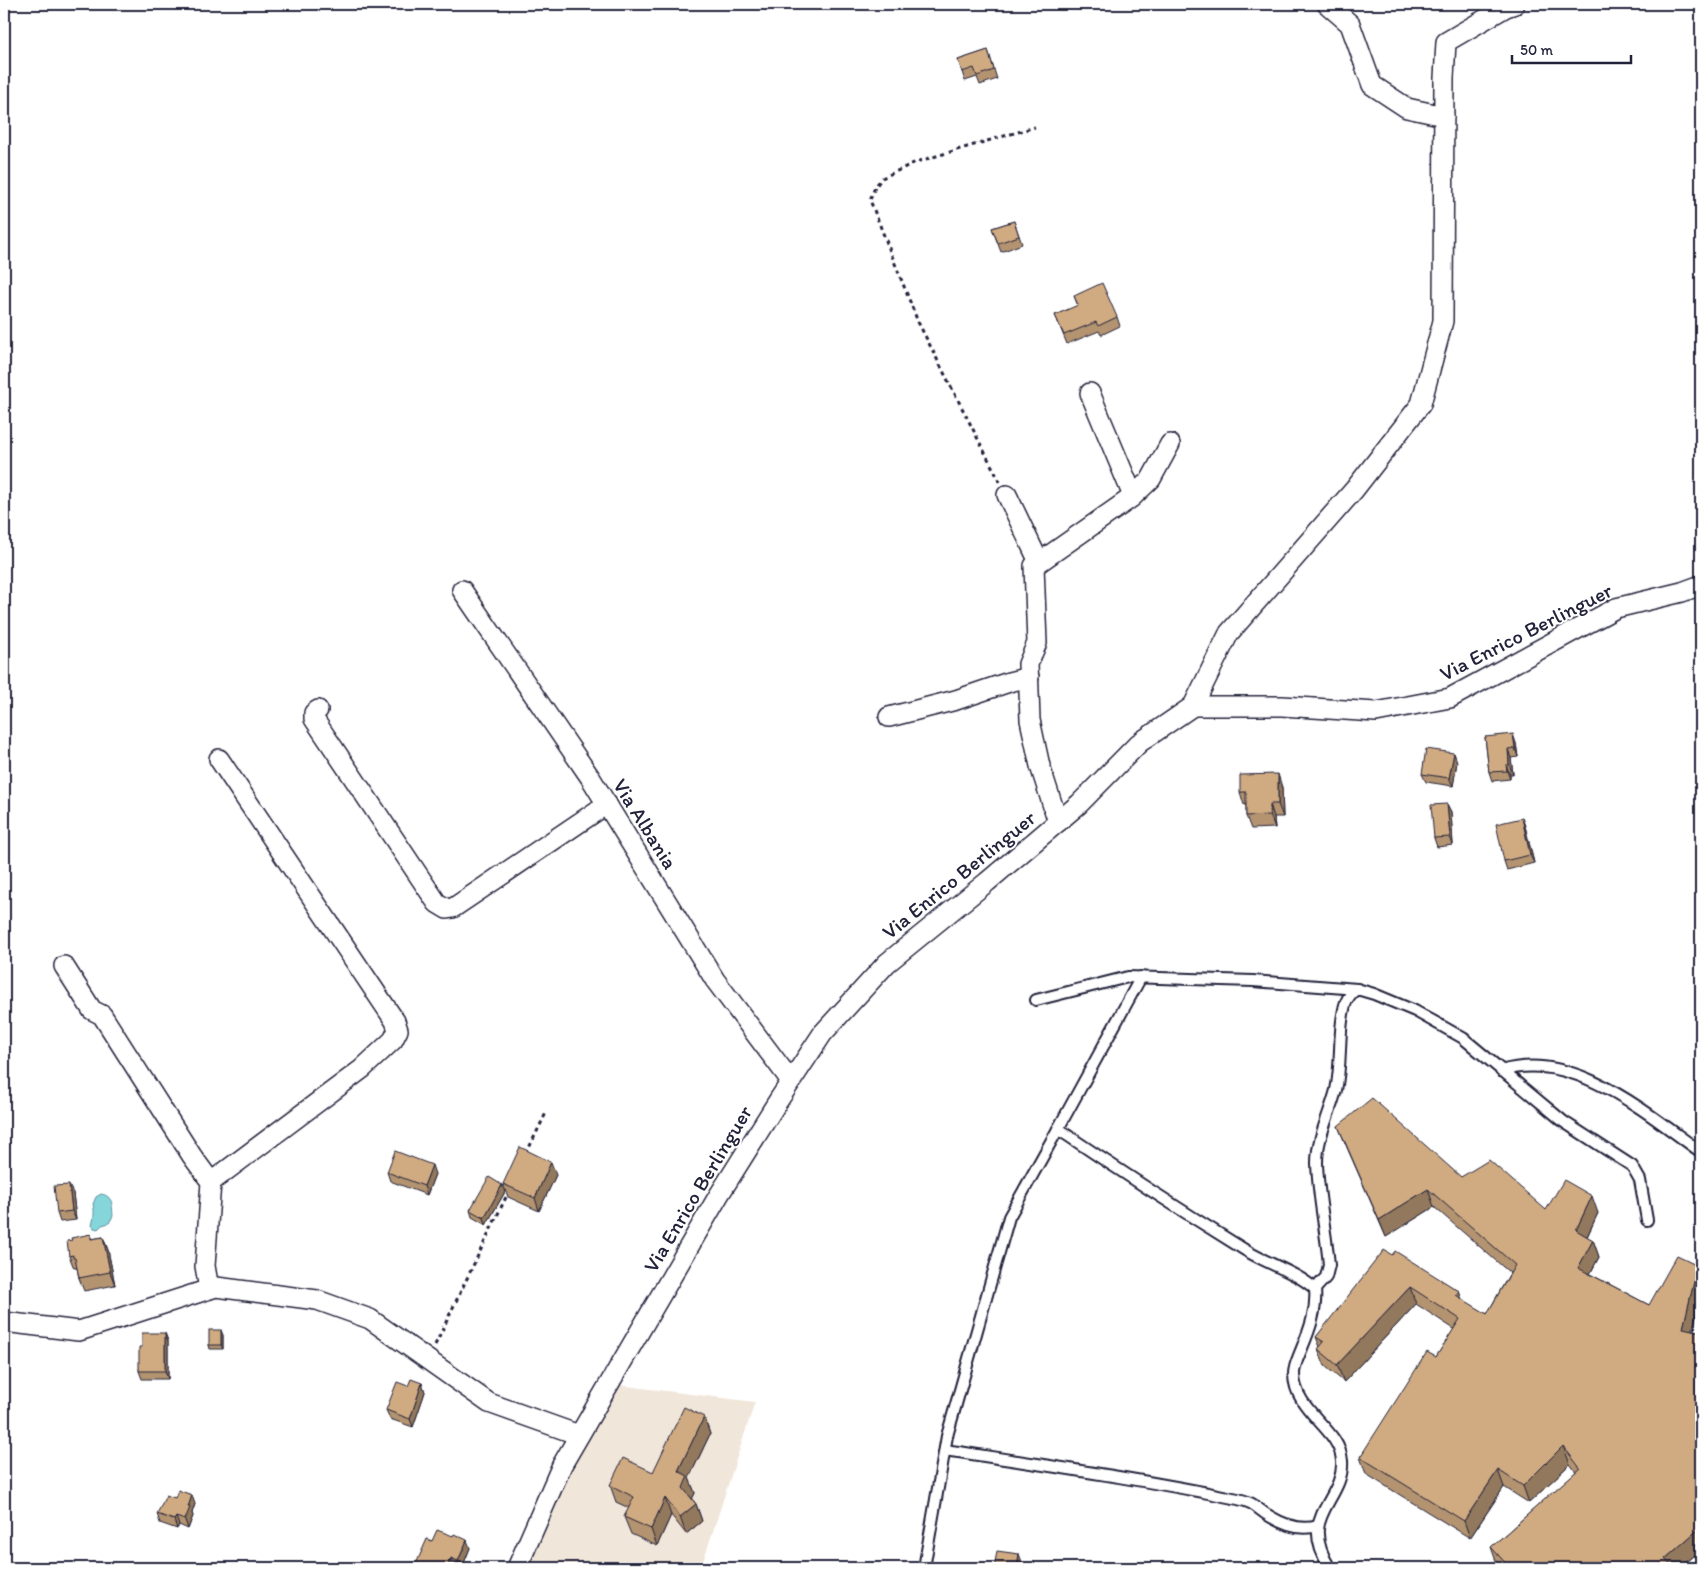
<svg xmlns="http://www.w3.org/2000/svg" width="1705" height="1572" viewBox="0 0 1705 1572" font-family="Itim,sans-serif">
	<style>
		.built { fill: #f1e6da }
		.water { fill: #84d6db; stroke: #5d8e9b }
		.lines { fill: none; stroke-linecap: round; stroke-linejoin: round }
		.lane-casing { stroke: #22223b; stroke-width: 14 }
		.street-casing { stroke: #22223b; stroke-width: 22 }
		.path { stroke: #22223b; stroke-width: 3; stroke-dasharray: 4 4; stroke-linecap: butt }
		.lane { stroke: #fff; stroke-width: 10 }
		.street { stroke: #fff; stroke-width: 19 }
		.wall { fill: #b39370; stroke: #22223b }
		.shaded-wall { fill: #92785b; stroke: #22223b }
		.building { fill: #d0ab82; stroke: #22223b }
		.labels { text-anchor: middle; stroke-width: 4; stroke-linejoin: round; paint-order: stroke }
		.street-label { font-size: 21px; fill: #22223b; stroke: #fff }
	</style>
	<rect width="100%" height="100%" fill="#fff"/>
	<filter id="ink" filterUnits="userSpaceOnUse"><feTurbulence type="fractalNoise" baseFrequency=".02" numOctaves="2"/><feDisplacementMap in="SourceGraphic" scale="10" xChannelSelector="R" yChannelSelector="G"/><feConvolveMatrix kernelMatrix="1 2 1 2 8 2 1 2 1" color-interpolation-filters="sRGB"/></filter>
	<g filter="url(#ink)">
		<path class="built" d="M610 1384 755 1402 701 1568H517Z"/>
		<path class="water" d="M101 1194C114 1196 112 1207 113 1216L109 1223 102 1225 98 1229 94 1228 92 1225C94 1218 95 1212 93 1204L96 1197Z"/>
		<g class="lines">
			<g class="lane-casing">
				<g id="lane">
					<path d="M1036 1000 1128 977 1253 981 1357 989"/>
					<path d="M1501 1071C1574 1049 1646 1113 1701 1152"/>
					<path d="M1058 1129 1141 977"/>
					<path d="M1315 1289 1326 1277 1329 1265C1326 1231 1318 1196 1317 1163 1317 1137 1330 1114 1336 1090 1341 1068 1339 1044 1342 1021 1344 1007 1345 997 1357 989L1374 994 1415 1011 1463 1038 1564 1122 1632 1166 1640 1180 1647 1220"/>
					<path d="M945 1450C1043 1465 1141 1479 1238 1499 1257 1503 1256 1509 1271 1517 1286 1526 1301 1531 1318 1526"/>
					<path d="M924 1568 947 1436 1009 1217 1058 1129C1120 1171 1182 1211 1245 1250 1268 1264 1296 1272 1315 1289 1317 1310 1310 1329 1302 1348 1299 1356 1294 1365 1294 1374 1294 1412 1340 1428 1342 1461 1344 1488 1320 1506 1318 1529 1317 1542 1323 1557 1330 1568"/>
				</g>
			</g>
			<g class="street-casing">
				<g id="street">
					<path d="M1327 4 1350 24 1372 85 1407 108 1444 116"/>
					<path d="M1090 393 1133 496"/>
					<path d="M1007 495 1039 562"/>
					<path d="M462 590 590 777 715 980 791 1081"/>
					<path d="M1193 706 1229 633 1354 490 1421 404 1443 321 1444 78 1446 42 1506 7 1515 4"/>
					<path d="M318 710 314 713V719L437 903 447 909 453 908 607 804"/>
					<path d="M889 717 956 700 1009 682 1029 677"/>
					<path d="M1058 822 1040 766 1030 720 1028 664 1037 643 1034 566 1131 498 1151 479 1170 444"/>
					<path d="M64 966 92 1010 102 1015 192 1156 211 1182 205 1266 209 1289"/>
					<path d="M211 1182 362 1069 393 1040 398 1030 395 1021 219 759"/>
					<path d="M4 1322 79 1331 216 1287 317 1300 370 1319 489 1403 579 1435"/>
					<path d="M517 1568 562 1465 719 1195 778 1101 823 1033 887 963 987 882 1079 804 1139 743 1193 706H1282L1376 712 1450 698 1616 608 1682 592 1701 585"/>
				</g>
			</g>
			<g class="path">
				<path d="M1000 482 918 322 870 200 875 187 882 178 916 162 1035 127"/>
				<path d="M526 1154 546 1113"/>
				<path d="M435 1345 508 1193"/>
			</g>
			<use href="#lane" class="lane"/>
			<use href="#street" class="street"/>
		</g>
		<g class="wall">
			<path d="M988 50 997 79 980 85 977 77 965 81 958 60Z"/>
			<path d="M1014 221 1022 244 1001 252 992 228Z"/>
			<path d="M1074 296 1117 317 1120 326 1101 335 1099 331 1067 344 1055 315 1078 306Z"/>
			<path d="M1485 737 1516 743 1518 757 1511 758 1513 774H1510V779L1492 781 1489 772Z"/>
			<path d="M1454 753 1457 762 1453 786 1426 782 1422 774Z"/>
			<path d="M1282 787 1283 817H1274L1275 828 1251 829 1246 816V805H1244L1240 792Z"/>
			<path d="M1447 804 1451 812 1453 845 1437 847 1434 838Z"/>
			<path d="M1522 818 1525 826 1534 863 1507 870 1504 861Z"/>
			<path d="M1338 1126 1461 1177 1546 1210 1598 1213 1587 1237 1593 1240 1599 1257 1590 1274 1649 1305 1698 1265 1701 1275V1294L1693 1330 1701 1332V1550L1680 1568H1501L1497 1564 1491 1547 1576 1472 1570 1464 1529 1503 1504 1487 1470 1538 1366 1474 1360 1457 1436 1357 1454 1329 1416 1304 1344 1382 1325 1366 1318 1349 1320 1347 1316 1337 1392 1255 1459 1291 1461 1299 1487 1314 1510 1273 1434 1207 1386 1237 1345 1143Z"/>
			<path d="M387 1172 435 1174 427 1195 390 1181Z"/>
			<path d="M556 1175 539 1211 508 1197 503 1184Z"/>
			<path d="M502 1185 505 1192 486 1225 472 1217 470 1210Z"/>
			<path d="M73 1193 76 1220 60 1222 57 1213Z"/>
			<path d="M91 1234 92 1239 103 1237 108 1250 115 1285 84 1291 79 1278 77 1268H74L69 1256 72 1240Z"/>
			<path d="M165 1333 168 1341V1379H142L139 1371 142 1347Z"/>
			<path d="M223 1335V1349H210L209 1345Z"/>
			<path d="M422 1383 425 1392 413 1427 390 1419 386 1410Z"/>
			<path d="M704 1417 710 1434 689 1478 695 1493 692 1499 696 1504 702 1521 686 1534 671 1515 657 1546 631 1534 624 1517 629 1508 616 1502 610 1485 653 1472Z"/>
			<path d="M175 1498 195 1504 192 1513 193 1516 188 1529 179 1525 177 1529 160 1523 157 1514Z"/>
			<path d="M432 1541 470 1548 462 1568H459L455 1566Z"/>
		</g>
		<g class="shaded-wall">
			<path d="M1513 734 1516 743 1518 757 1515 748Z"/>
			<path d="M1508 749 1511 758 1513 774 1509 765Z"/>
			<path d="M1454 753 1457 762 1453 786 1449 778Z"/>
			<path d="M1506 765 1510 774V779L1507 771Z"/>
			<path d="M1278 774 1282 787 1283 817 1278 804Z"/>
			<path d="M1270 804 1274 817 1275 828 1270 815Z"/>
			<path d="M1447 804 1451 812 1453 845 1450 837Z"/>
			<path d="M1522 818 1525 826 1534 863 1530 855Z"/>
			<path d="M551 1162 556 1175 539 1211 535 1198Z"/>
			<path d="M432 1165 435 1174 427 1195 424 1186Z"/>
			<path d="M69 1185 73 1193 76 1220 72 1211Z"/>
			<path d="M502 1185 505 1192 486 1225 484 1218Z"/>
			<path d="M1428 1189 1434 1207 1386 1237 1379 1220Z"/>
			<path d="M1592 1196 1598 1213 1582 1247 1576 1230Z"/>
			<path d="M103 1237 108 1250 115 1285 110 1272Z"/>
			<path d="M1593 1240 1599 1257 1584 1285 1578 1268Z"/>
			<path d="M1698 1265 1701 1275V1294L1689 1345 1683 1328Z"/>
			<path d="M1410 1287 1416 1304 1344 1382 1337 1365Z"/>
			<path d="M1459 1291 1465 1308 1456 1295Z"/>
			<path d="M221 1330 223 1335V1349L221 1345Z"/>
			<path d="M165 1333 168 1341V1379L165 1371Z"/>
			<path d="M422 1383 425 1392 413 1427 410 1419Z"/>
			<path d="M704 1417 710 1434 689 1478 695 1493 689 1505 683 1488 678 1471Z"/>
			<path d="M1563 1446 1570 1464 1529 1503 1523 1486Z"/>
			<path d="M1498 1470 1504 1487 1470 1538 1464 1521Z"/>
			<path d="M192 1495 195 1504 192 1513 193 1516 188 1529 185 1520 188 1507Z"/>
			<path d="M665 1498 671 1515 657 1546 651 1529Z"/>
			<path d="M696 1504 702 1521 686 1534 680 1517Z"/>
			<path d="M176 1517 179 1525 177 1529 174 1520Z"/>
			<path d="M1701 1527V1550L1680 1568H1668L1665 1559Z"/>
			<path d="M467 1540 470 1548 462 1568H461L458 1561Z"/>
			<path d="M1019 1554 1024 1567 1023 1568H1017Z"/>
			<path d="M451 1558 455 1566 454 1568H447Z"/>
		</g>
		<g class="building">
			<path d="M988 50 994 70 977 76 974 68 962 72 958 60Z"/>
			<path d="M1014 221 1019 236 998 243 992 228Z"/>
			<path d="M1102 283 1117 317 1098 326 1096 322 1064 335 1055 315 1078 305 1074 296Z"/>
			<path d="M1513 734 1515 748 1508 749 1509 765H1506L1507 771 1489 772 1485 737Z"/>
			<path d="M1426 749 1454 753 1449 778 1422 774Z"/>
			<path d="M1278 774V804H1270V815L1246 816V792H1240V775Z"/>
			<path d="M1447 804 1450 837 1434 838 1431 805Z"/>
			<path d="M1522 818 1530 855 1504 861 1496 824Z"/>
			<path d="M1372 1098 1461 1177 1489 1160 1546 1210 1564 1180 1592 1196 1576 1230 1593 1240 1578 1268 1649 1305 1677 1255 1698 1265 1683 1328 1701 1332V1527L1665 1559 1673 1568H1510L1491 1547 1580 1468 1563 1446 1523 1486 1498 1470 1464 1521 1360 1457 1427 1352 1436 1357 1460 1319 1410 1287 1337 1365 1318 1349 1324 1342 1316 1337 1384 1250 1392 1255 1395 1251 1459 1291 1456 1295 1487 1314 1515 1265 1428 1189 1379 1220 1338 1126Z"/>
			<path d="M520 1147 551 1162 535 1198 503 1184Z"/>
			<path d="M395 1151 432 1165 424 1186 387 1172Z"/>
			<path d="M489 1177 502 1185 484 1218 470 1210Z"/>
			<path d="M69 1185 72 1211 57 1213 54 1186Z"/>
			<path d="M91 1234V1239L103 1237 110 1272 79 1278 75 1258H73V1255L69 1256 67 1241 72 1240 71 1238Z"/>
			<rect x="209" y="1330" width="12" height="15"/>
			<path d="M142 1333H165V1371H139V1347H142Z"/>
			<path d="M411 1379 422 1383 410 1419 386 1410 397 1382 408 1386Z"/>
			<path d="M684 1407 704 1417 678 1471 688 1476 683 1488 696 1504 680 1517 665 1498 651 1529 624 1517 634 1497 610 1485 623 1458 653 1472Z"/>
			<path d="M178 1490 192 1495 188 1507H190L185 1520 176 1517 174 1520 157 1514 166 1495 175 1498Z"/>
			<path d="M437 1530 453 1536 454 1534 467 1540 458 1561 451 1558 447 1568H409L412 1562 416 1564 427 1539 432 1541Z"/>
			<path d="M997 1551 1019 1554 1017 1568H994Z"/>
		</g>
	</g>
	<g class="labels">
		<g class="street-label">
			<text transform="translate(1526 632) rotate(-27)" y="7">Via Enrico Berlinguer</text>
			<text transform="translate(645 824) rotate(58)" y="7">Via Albania</text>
			<text transform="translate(959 875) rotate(-39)" y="7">Via Enrico Berlinguer</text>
			<text transform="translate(698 1189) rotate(-59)" y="7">Via Enrico Berlinguer</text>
		</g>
	</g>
	<rect width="1705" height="1572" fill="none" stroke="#fff" stroke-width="20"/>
	<rect x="10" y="10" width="1685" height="1552" fill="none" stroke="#22223b" stroke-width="2" filter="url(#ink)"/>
	<path d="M1512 55v8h119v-8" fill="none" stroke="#22223b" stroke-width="2.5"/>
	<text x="1520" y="55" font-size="15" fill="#22223b" stroke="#ffffff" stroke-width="4" paint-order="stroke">50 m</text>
</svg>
